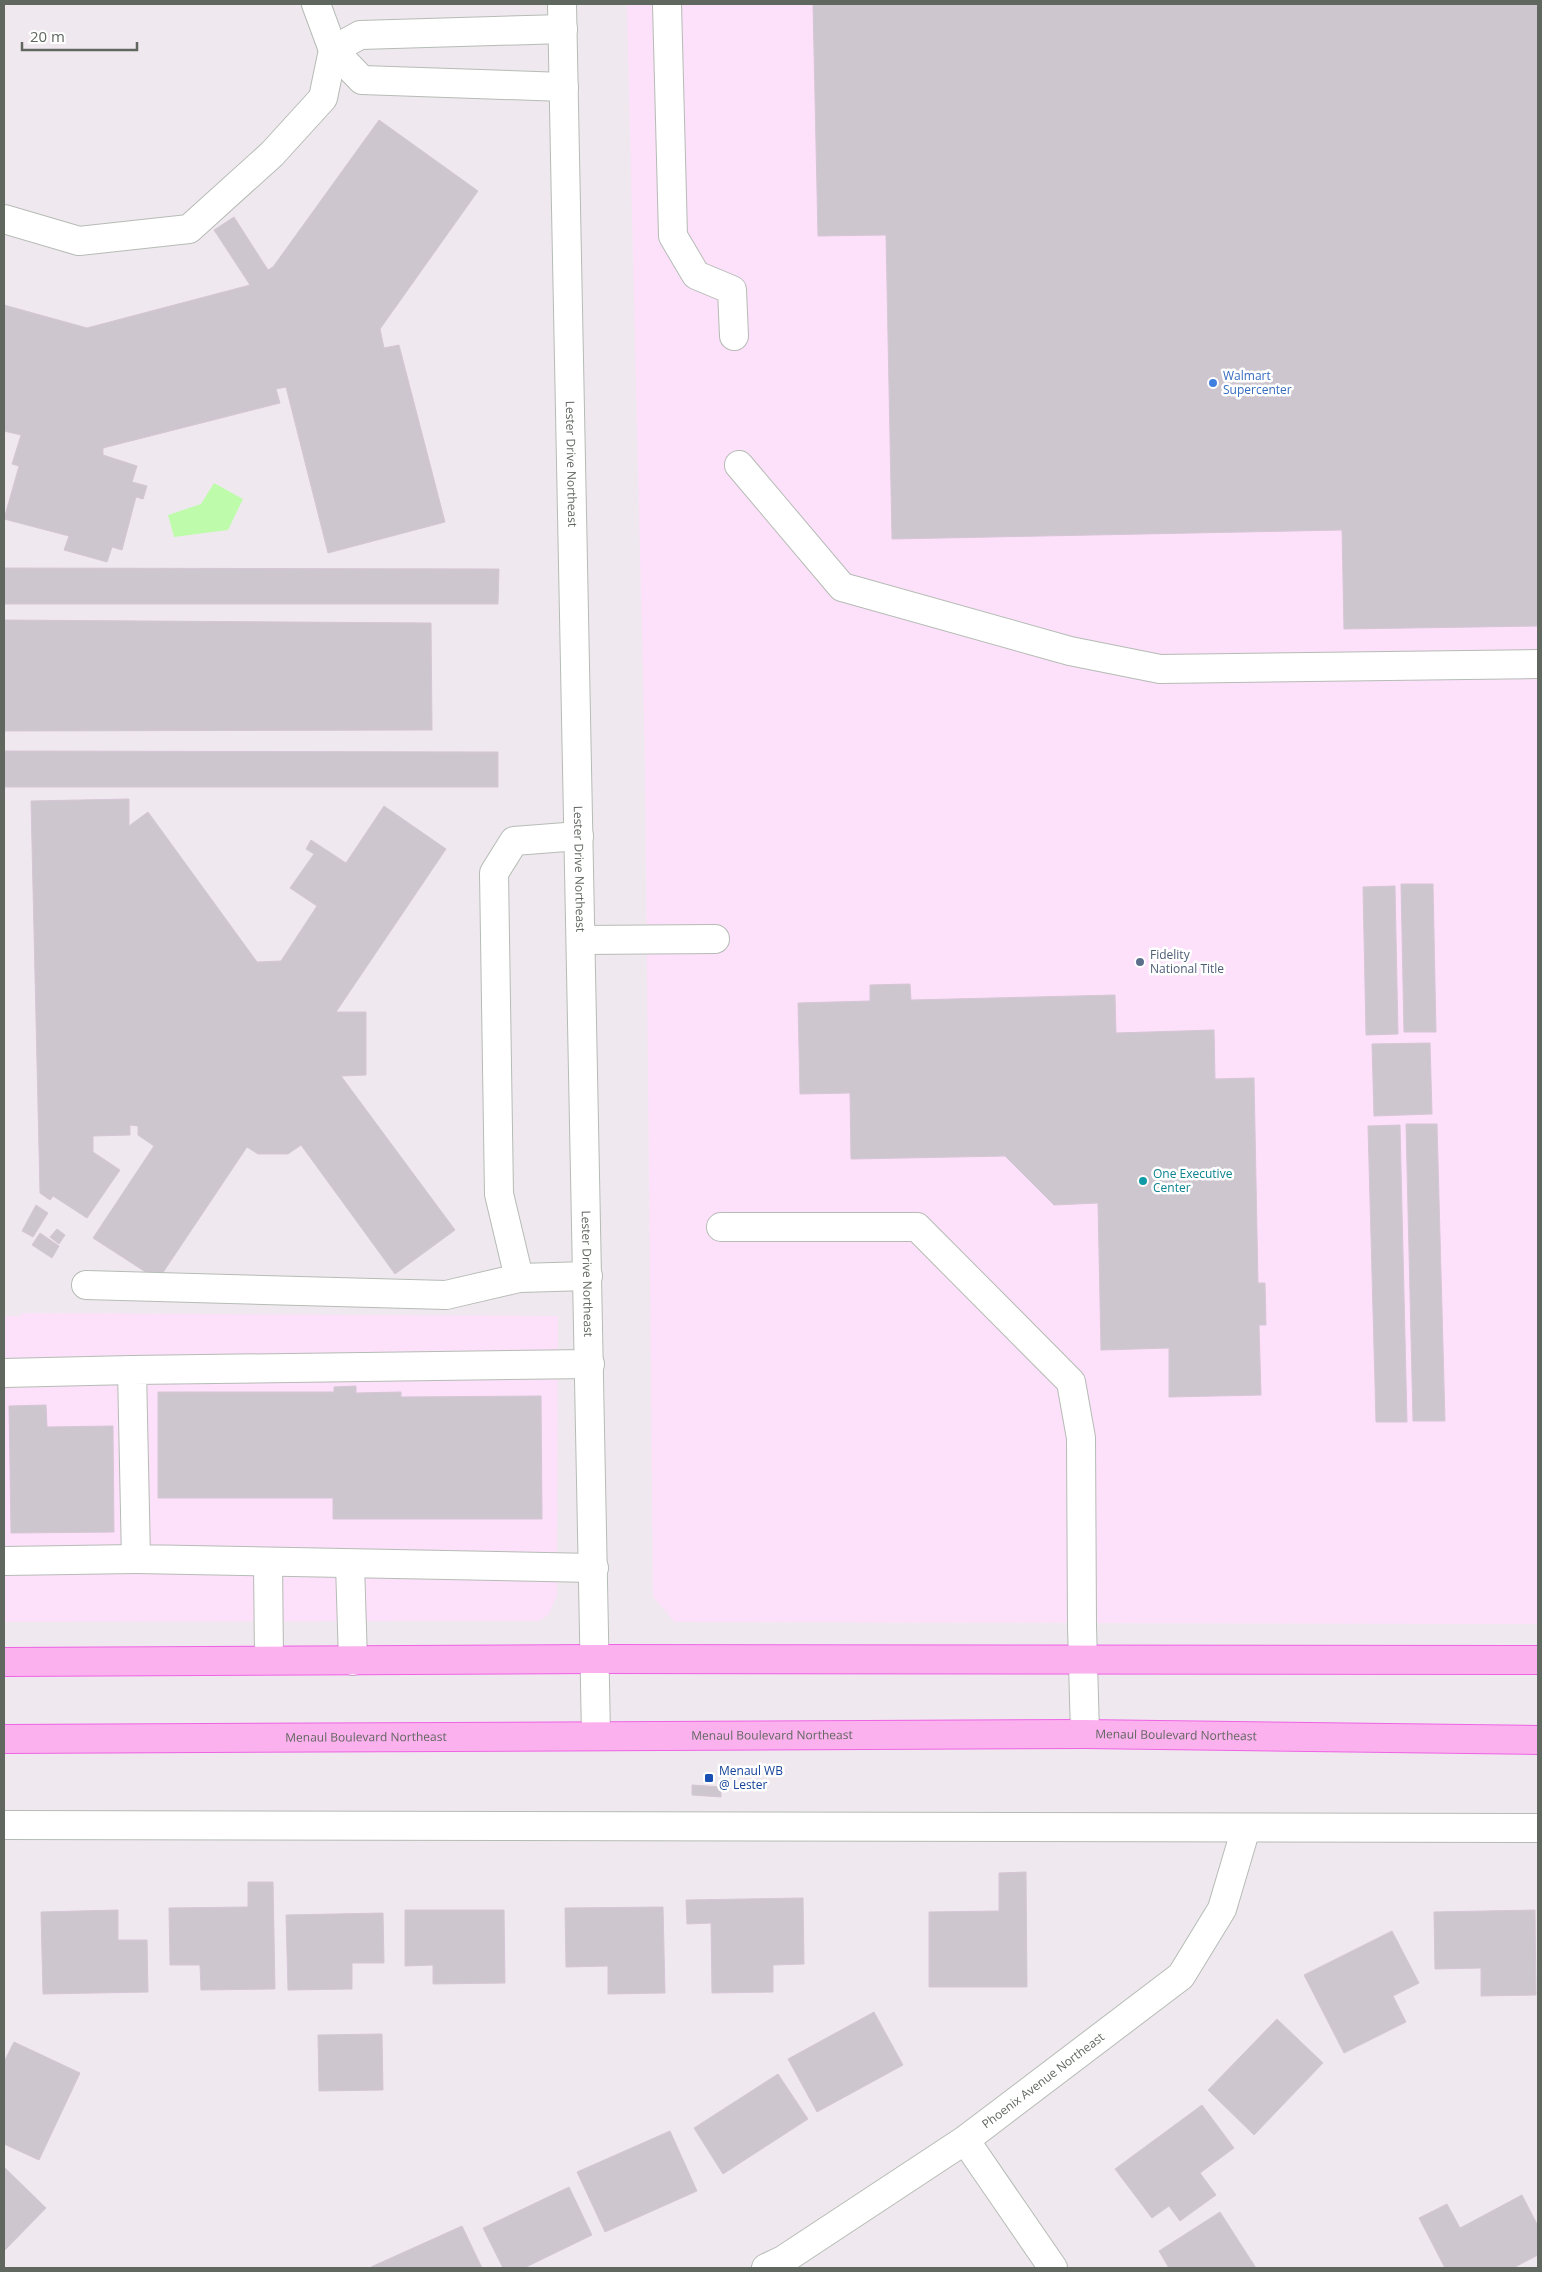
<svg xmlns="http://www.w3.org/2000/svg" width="1542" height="2272" viewBox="0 0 1542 2272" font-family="'Open Sans',sans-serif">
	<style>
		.commercial { fill: #fde0fa }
		.water { fill: #befcac }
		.building { fill: #cec6ce; stroke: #d5c6d5 }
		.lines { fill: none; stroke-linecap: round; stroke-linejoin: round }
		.minor-casing { stroke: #b5bcb5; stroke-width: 30 }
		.major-casing { stroke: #ed64e4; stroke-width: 30 }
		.minor { stroke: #fff; stroke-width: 28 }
		.major { stroke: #fcb1ef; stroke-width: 28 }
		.shop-dot { fill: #3f7fe0; stroke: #fff; stroke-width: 2 }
		.service-dot { fill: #5c6f8a; stroke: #fff; stroke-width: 2 }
		.culture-dot { fill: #0f9aa8; stroke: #fff; stroke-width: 2 }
		.transit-dot { fill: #1a4fb4; stroke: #fff; stroke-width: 2 }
		.labels { text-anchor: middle; stroke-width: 5; stroke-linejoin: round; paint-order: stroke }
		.shop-label { font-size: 12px; fill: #366cbe; stroke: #fff; text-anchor: start }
		.street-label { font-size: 12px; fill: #60675f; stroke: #fff }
		.service-label { font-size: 12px; fill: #4e5e75; stroke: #fff; text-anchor: start }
		.culture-label { font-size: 12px; fill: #0d838f; stroke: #fff; text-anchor: start }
		.transit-label { font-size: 12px; fill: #164399; stroke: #fff; text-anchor: start }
	</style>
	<rect width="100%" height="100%" fill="#f0e8ef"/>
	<g class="commercial">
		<path d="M627 4H1538V1624L675 1622 653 1597 645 761Z"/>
		<path d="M21 1313 558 1316 557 1596 549 1614 539 1621 4 1622V1316H21Z"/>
	</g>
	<path class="water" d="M214 483 243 499 228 530 174 537 168 515 201 504Z"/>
	<g class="building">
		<path d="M813 4H1538V626L1344 629 1342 530 892 539 886 235 818 236Z"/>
		<path d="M379 120 478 191 380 329 384 348 399 345 445 522 328 553 286 387 276 389 280 403 103 448V455L137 466 132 482 147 486 143 499 136 497 122 550 112 547 107 562 64 550 69 536 4 519 19 466 12 464 21 435 4 431V305L87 328 250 285 214 230 234 217 268 270 273 267Z"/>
		<path d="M4 568 499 569 498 604H4Z"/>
		<path d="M4 620 431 623 432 730 4 731Z"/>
		<path d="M4 751 498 752V787H4Z"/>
		<path d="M129 799V826L148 812 257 962 281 961 317 906 290 888 314 854 306 849 311 840 346 863 384 806 446 849 336 1012H366V1075L341 1076 455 1230 395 1274 301 1145 288 1154H258L247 1147 158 1280 93 1238 154 1146 138 1135V1126L130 1125V1135L93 1136V1152L120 1170 87 1218 53 1196 50 1200 40 1193 31 801Z"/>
		<path d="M1401 884H1433L1436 1032H1404Z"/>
		<path d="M1395 886 1398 1034 1366 1035 1363 887Z"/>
		<path d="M910 984 911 1000 1115 995 1116 1033 1214 1030 1215 1079 1254 1078 1258 1283H1265L1266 1325H1259L1261 1395 1169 1397V1348L1101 1350 1098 1203 1054 1205 1005 1156 851 1159 850 1093 800 1094 798 1003 870 1001V985Z"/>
		<path d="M1430 1043 1432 1114 1374 1116 1372 1044Z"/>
		<path d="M1406 1124H1437L1445 1421H1413Z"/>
		<path d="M1400 1125 1407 1422H1376L1368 1126Z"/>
		<path d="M36 1205 48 1213 33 1237 22 1231Z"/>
		<path d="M57 1229 65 1235 59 1244 50 1237Z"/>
		<path d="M40 1233 59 1246 52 1258 32 1245Z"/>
		<path d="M356 1386V1393L401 1392V1397L541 1396 542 1519H333V1498H158V1392H334V1387Z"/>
		<path d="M46 1405 47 1427 113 1426 114 1532 11 1533 9 1406Z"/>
		<path d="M692 1785 721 1787V1797L692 1795Z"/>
		<path d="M1026 1872 1027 1987H929V1912L999 1911V1873Z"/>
		<path d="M248 1882H273L275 1989 201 1990 200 1965H170L169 1908 248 1907Z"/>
		<path d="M803 1898 804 1964 773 1965V1992L712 1993 711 1923 687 1924 686 1900Z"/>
		<path d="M663 1907 665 1993 608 1994V1966L566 1967 565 1908Z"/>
		<path d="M118 1910V1940H147L148 1992 43 1994 41 1912Z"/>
		<path d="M405 1910H504L505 1983 433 1984V1965L405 1966Z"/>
		<path d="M1535 1910 1536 1995 1481 1996V1968L1435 1969 1434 1912Z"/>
		<path d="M383 1913 384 1963H352V1989L288 1990 286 1915Z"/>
		<path d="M1392 1931 1419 1983 1393 1996 1406 2022 1344 2053 1304 1975Z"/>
		<path d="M874 2012 903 2065 817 2112 788 2059Z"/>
		<path d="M1277 2019 1323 2063 1254 2135 1208 2090Z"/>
		<path d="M382 2034 383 2090 319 2091 318 2035Z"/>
		<path d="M14 2042 80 2073 39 2160 4 2144V2062Z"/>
		<path d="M778 2074 808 2119 723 2174 694 2128Z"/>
		<path d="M1202 2105 1234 2148 1200 2173 1216 2195 1180 2221 1169 2206 1152 2218 1115 2169Z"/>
		<path d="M670 2131 697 2191 605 2232 577 2172Z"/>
		<path d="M4 2167 46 2208 4 2251Z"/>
		<path d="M569 2187 592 2235 524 2268H503L483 2228Z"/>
		<path d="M1522 2195 1538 2226V2255L1513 2268H1445L1419 2218 1447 2204 1460 2228Z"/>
		<path d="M1220 2212 1256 2268H1169L1159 2251Z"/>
		<path d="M462 2226 482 2268 371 2267Z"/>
	</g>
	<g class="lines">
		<g class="minor-casing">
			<g id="minor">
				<path d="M316 4 333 50 362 80 564 87"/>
				<path id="s1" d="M562 4 596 1735"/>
				<path d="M667 4 673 236 696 275 732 290 734 336"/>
				<path d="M4 219 79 241 189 229 272 154 323 98 333 50 360 35 563 29"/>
				<path d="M739 465 842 587 1070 651 1160 669 1538 664"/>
				<path d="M581 940 715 939"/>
				<path d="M721 1227H917L1071 1382 1081 1438 1082 1626 1085 1734"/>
				<path d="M519 1278 499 1194 494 873 514 841 579 836"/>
				<path d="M86 1285 446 1295 519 1278 588 1276"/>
				<path d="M590 1364 132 1370 136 1559 594 1568"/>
				<path d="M4 1373 132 1370"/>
				<path d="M4 1561 136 1559"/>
				<path d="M268 1562 269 1660"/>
				<path d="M350 1564 353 1661"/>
				<path d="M4 1825 1538 1828"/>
				<path d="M965 2140 1053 2268"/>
				<path id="s2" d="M766 2268 783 2260 965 2140 1181 1976 1222 1909 1246 1828"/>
			</g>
		</g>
		<g class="major-casing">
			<g id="major">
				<path d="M4 1662 596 1659 1538 1660"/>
				<path id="s3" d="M4 1739 1085 1734 1538 1740"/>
			</g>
		</g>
		<use href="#minor" class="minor"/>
		<use href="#major" class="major"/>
	</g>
	<circle class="shop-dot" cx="1213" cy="383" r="5"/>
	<circle class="service-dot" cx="1140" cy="962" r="5"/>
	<circle class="culture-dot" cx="1143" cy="1181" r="5"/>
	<rect class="transit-dot" x="704" y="1773" width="10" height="10" rx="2.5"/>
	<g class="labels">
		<g class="shop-label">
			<text x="1223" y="380">Walmart<tspan x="1223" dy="14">Supercenter</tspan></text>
		</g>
		<g class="street-label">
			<text dy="4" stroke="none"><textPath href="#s1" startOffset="460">Lester Drive Northeast</textPath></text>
			<text dy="4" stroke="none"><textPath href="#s1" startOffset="865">Lester Drive Northeast</textPath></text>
			<text dy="4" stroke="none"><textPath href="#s1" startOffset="1270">Lester Drive Northeast</textPath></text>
			<text dy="4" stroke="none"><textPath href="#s3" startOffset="768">Menaul Boulevard Northeast</textPath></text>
			<text dy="4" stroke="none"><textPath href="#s3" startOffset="1172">Menaul Boulevard Northeast</textPath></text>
			<text dy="4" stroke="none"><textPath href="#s3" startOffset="362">Menaul Boulevard Northeast</textPath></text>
			<text dy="4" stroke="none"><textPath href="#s2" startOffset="335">Phoenix Avenue Northeast</textPath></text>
		</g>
		<g class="service-label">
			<text x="1150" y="959">Fidelity<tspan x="1150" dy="14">National Title</tspan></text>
		</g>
		<g class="culture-label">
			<text x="1153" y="1178">One Executive<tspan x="1153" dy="14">Center</tspan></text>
		</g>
		<g class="transit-label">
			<text x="719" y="1775">Menaul WB<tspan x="719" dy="14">@ Lester</tspan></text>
		</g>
	</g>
	<rect width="1542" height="2272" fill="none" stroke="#60675f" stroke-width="10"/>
	<path d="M22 42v8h115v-8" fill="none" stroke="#60675f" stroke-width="2.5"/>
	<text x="30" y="42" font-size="15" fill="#60675f" stroke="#ffffff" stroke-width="4" paint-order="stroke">20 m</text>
</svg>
